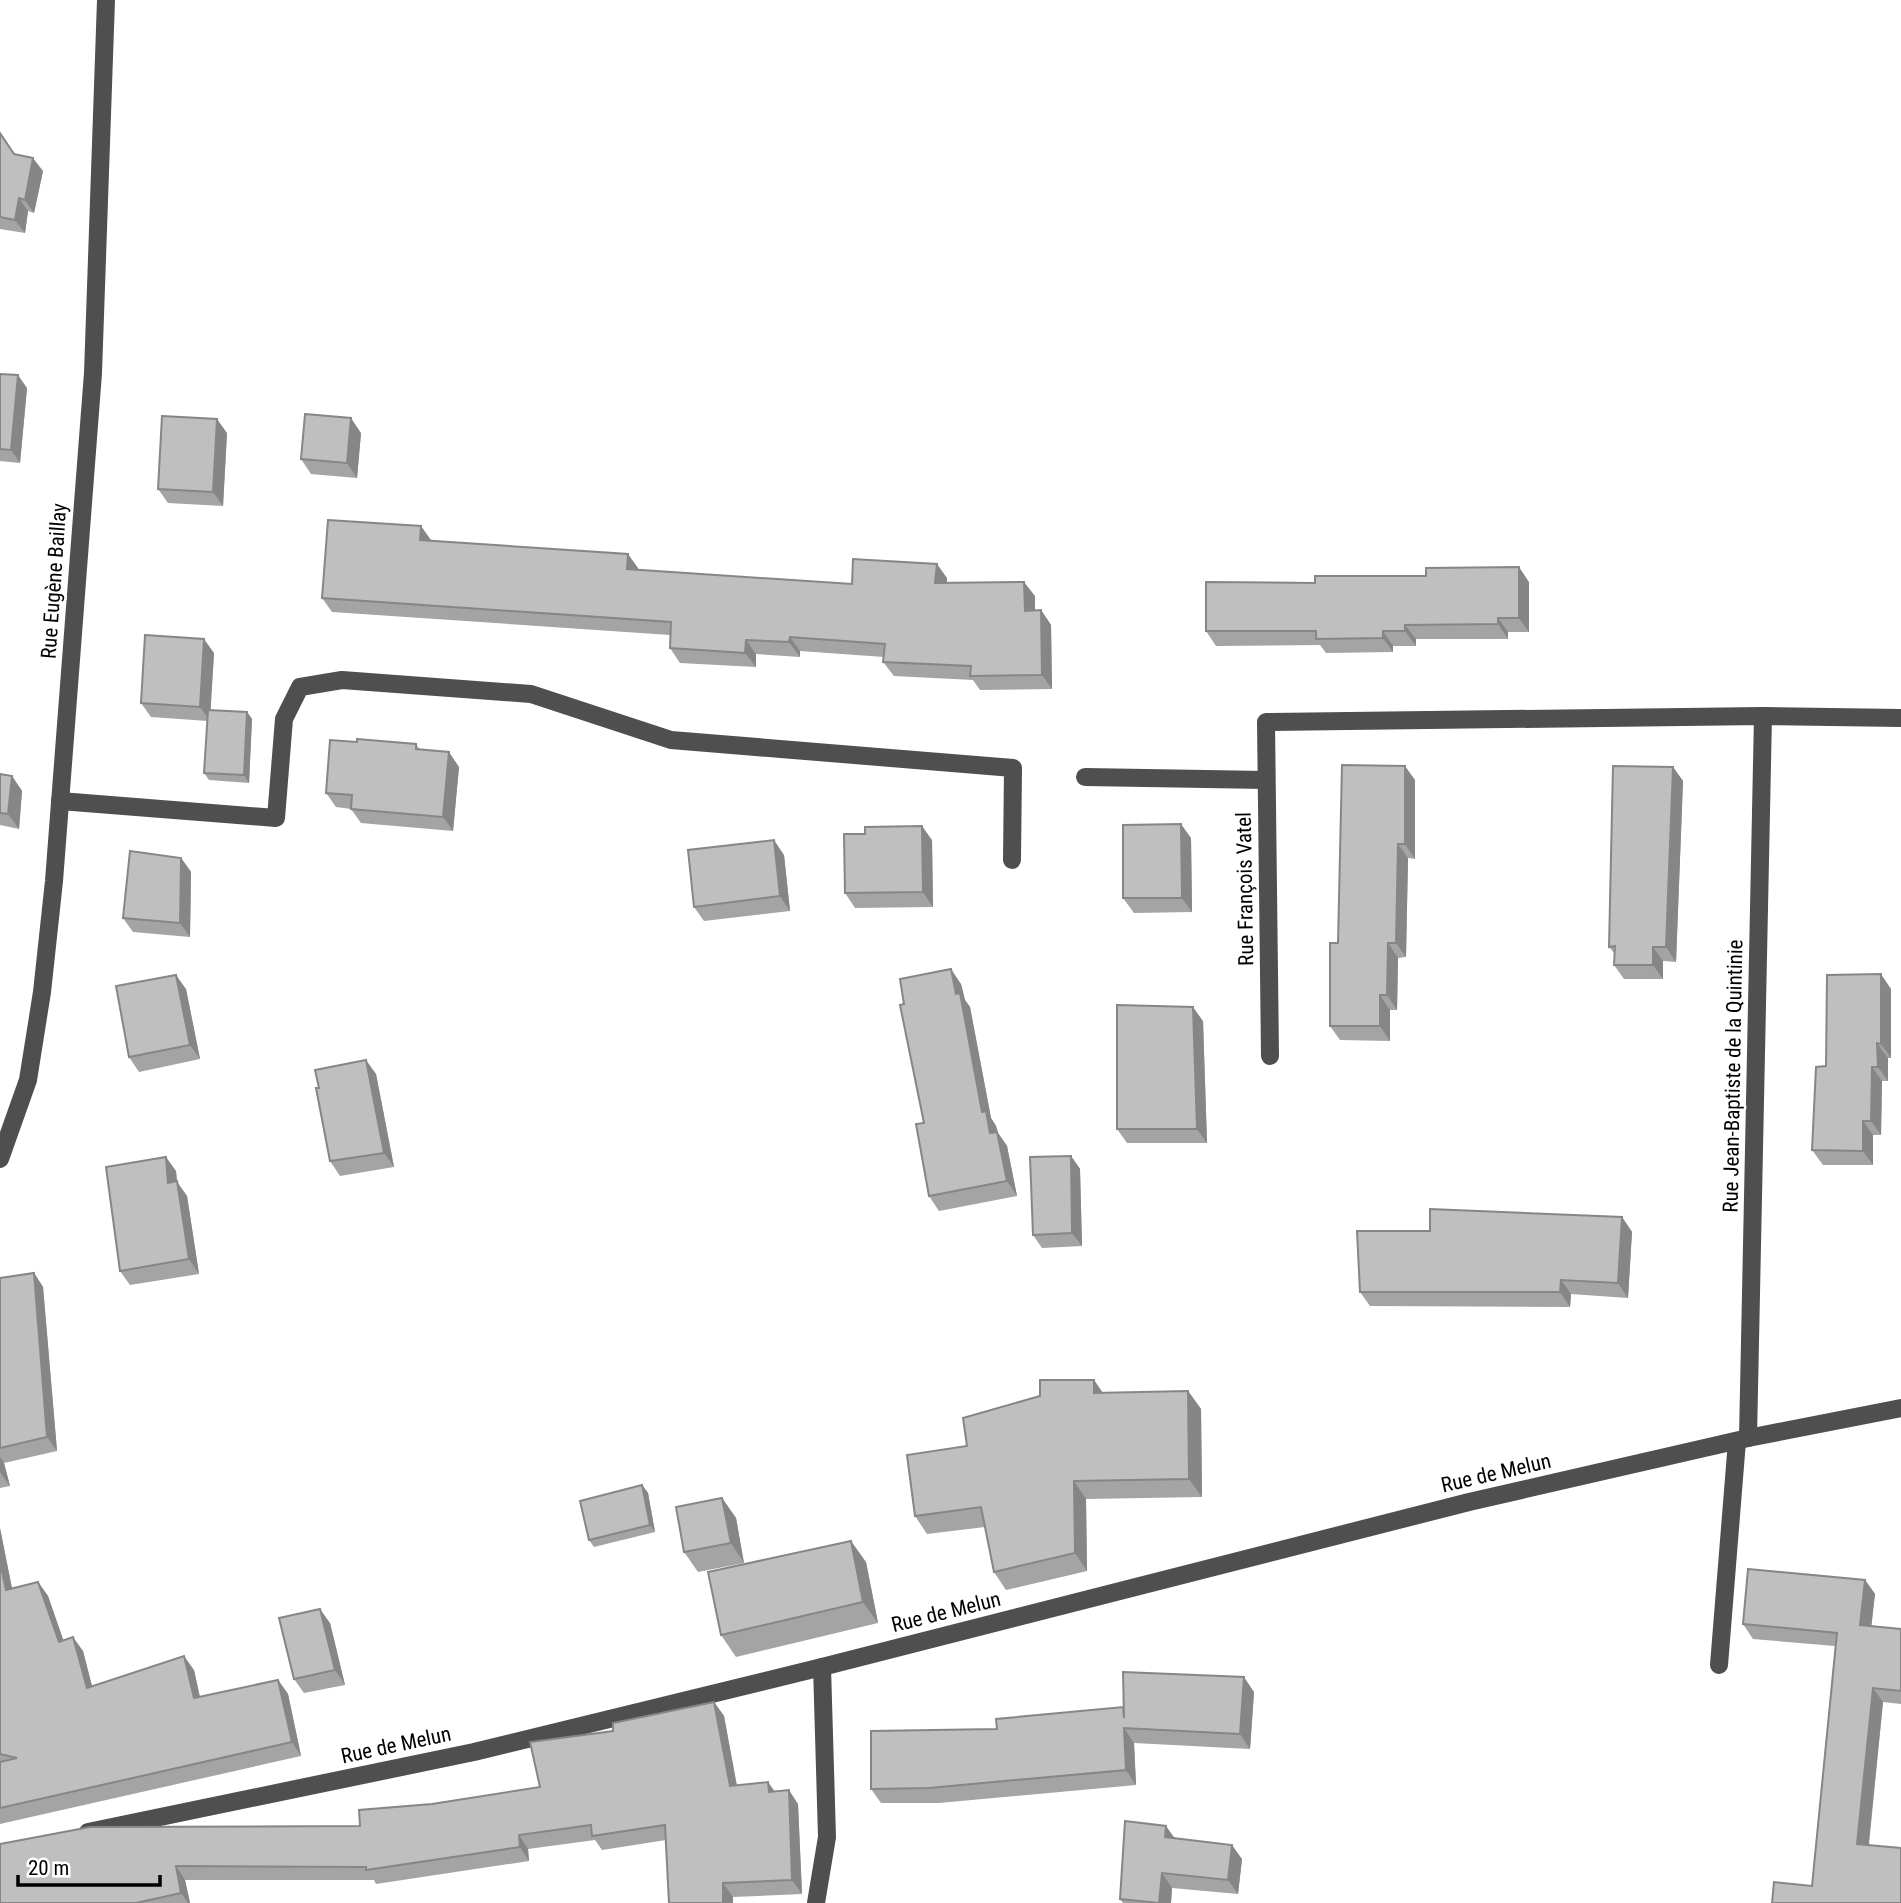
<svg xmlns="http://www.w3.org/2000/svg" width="1901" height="1903" viewBox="0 0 1901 1903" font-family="'Roboto Condensed',sans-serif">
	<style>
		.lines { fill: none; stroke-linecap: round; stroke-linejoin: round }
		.minor { stroke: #4f4f4f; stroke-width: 18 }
		.wall { fill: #a4a4a4 }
		.shaded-wall { fill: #868686 }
		.building { fill: #bfbfbf; stroke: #868686; stroke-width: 2 }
		.labels { text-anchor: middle; stroke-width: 5; stroke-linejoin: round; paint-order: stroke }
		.street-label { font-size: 21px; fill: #000; stroke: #fff }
	</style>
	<rect width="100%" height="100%" fill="#fff"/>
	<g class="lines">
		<g class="minor">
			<path d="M1085 777 1266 780"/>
			<path d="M60 801 276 818 284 719 300 687 342 680 531 694 671 740 1013 768 1012 860"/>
			<path d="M1270 1056 1266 722 1763 716 1901 718"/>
			<path d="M0 1159 28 1080 42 992 54 881 93 373 106 0"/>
			<path d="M1748 1438 1763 716"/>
			<path d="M1719 1665 1737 1441"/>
			<path d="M88 1832 474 1752 822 1667 1469 1502 1748 1438 1901 1408"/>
			<path d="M816 1903 827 1837 822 1667"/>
		</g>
	</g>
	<g class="wall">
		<path d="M0 133 14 154 43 171 34 213 28 211 25 233 0 229Z"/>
		<path d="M0 374 27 388 20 463 0 461Z"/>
		<path d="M227 433 223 506 168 503 158 489Z"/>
		<path d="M361 433 357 478 311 474 301 459Z"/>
		<path d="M431 541 638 568V570L852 584 947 578 946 583 1035 596V611L1041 610 1051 625 1052 689 980 690 973 680 894 676 883 662 884 657 800 651V657L756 654V667L680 663 670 648V635L332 612 322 598Z"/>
		<path d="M1529 582V632H1508V639H1416V646H1393V652L1326 653 1320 645 1216 646 1206 631 1315 583Z"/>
		<path d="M214 653 210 710 247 712 252 719 249 783 209 780 204 773 208 721 151 717 141 703Z"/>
		<path d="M416 744 420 750 459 767 453 831 361 823 351 809 336 807 326 793Z"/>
		<path d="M1673 767 1683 781 1676 962 1663 961V979H1624L1614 965 1615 954 1609 947Z"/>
		<path d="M0 774 12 776 22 791 19 829 0 825Z"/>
		<path d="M1415 780V859L1408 858 1406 957 1398 958 1397 1010H1390V1041L1340 1040 1330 1026Z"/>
		<path d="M1191 838 1192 912 1134 913 1123 898Z"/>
		<path d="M932 840 933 907 855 908 845 893Z"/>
		<path d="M784 855 790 911 704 921 694 907Z"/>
		<path d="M181 858 191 872 190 937 133 932 123 918Z"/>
		<path d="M961 984 965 1000 970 1007 991 1118 996 1126 998 1133 1007 1146 1017 1196 939 1211 929 1196 924 1123Z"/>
		<path d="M186 989 200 1059 139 1072 129 1057Z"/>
		<path d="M1891 989V1058H1888V1081H1882L1881 1135H1873V1165H1823L1812 1150Z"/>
		<path d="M1203 1021 1207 1143H1127L1117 1129Z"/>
		<path d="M376 1074 394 1167 340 1176 330 1161Z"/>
		<path d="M1071 1156 1080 1169 1082 1246 1042 1248 1033 1235Z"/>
		<path d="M176 1171 177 1182 187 1196 199 1274 130 1285 120 1271Z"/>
		<path d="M1622 1217 1632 1232 1628 1298 1571 1294 1570 1307 1370 1306 1360 1292 1430 1231Z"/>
		<path d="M34 1273 43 1287 57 1451 4 1463 10 1486 0 1488V1278Z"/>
		<path d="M1094 1380 1103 1393 1188 1391 1201 1409 1202 1497 1086 1499 1087 1571 1006 1590 994 1572 985 1527 927 1534 915 1516 967 1446Z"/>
		<path d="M642 1485 648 1493 655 1532 594 1547 589 1540Z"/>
		<path d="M722 1498 736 1518 744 1563 698 1572 684 1552Z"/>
		<path d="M0 1528 12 1588 38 1582 48 1596 63 1641 83 1651 92 1686 194 1670 200 1697 278 1680 288 1694 301 1756 0 1824Z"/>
		<path d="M866 1562 878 1623 736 1657 721 1635Z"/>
		<path d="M1865 1580 1875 1594 1871 1626 1901 1629V1704L1883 1702 1869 1845 1812 1886 1835 1646 1753 1639 1743 1624Z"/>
		<path d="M330 1623 345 1685 304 1693 294 1679Z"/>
		<path d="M1254 1692 1250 1749 1134 1743 1136 1785 939 1803H881L871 1789 997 1729 1123 1707Z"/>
		<path d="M714 1702 724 1716 737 1785 774 1791 798 1804 802 1894 733 1897V1903H669L666 1840 602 1850 595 1840 528 1849 529 1861 376 1884 374 1880H185L190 1903H0L360 1826 432 1804 540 1787 613 1731Z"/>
		<path d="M1175 1838 1242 1859 1238 1894 1172 1888 1171 1903H1123L1120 1899Z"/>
	</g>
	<g class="shaded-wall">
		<path d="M33 158 43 171 34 213 25 200Z"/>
		<path d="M19 198 28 211 25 233 15 220Z"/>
		<path d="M18 375 27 388 20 463 11 450Z"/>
		<path d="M351 418 361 433 357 478 347 463Z"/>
		<path d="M217 419 227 433 223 506 213 492Z"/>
		<path d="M421 526 431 540H420Z"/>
		<path d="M628 554 638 568 637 583 627 569Z"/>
		<path d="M937 564 947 578 946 598 935 583Z"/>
		<path d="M1519 567 1529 582V632L1519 618Z"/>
		<path d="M1024 582 1035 596V626L1025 611Z"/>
		<path d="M1041 610 1051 625 1052 689 1042 675Z"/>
		<path d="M1498 618 1508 632V639L1498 624Z"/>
		<path d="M1405 625 1416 639V646L1405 631Z"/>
		<path d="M1383 631 1393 646V652L1383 638Z"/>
		<path d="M790 637 800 651V657L789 642Z"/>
		<path d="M204 639 214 653 210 721 200 707Z"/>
		<path d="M746 640 756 654V667L745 653Z"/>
		<path d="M247 712 252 719 249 783 244 775Z"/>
		<path d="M449 752 459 767 453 831 443 817Z"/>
		<path d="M1405 766 1415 780V859L1405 844Z"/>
		<path d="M1673 767 1683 781 1676 962 1666 947Z"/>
		<path d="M12 776 22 791 19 829 8 814Z"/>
		<path d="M1181 824 1191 838 1192 912 1182 898Z"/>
		<path d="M922 826 932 840 933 907 923 892Z"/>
		<path d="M774 840 784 855 790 911 780 896Z"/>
		<path d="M1398 844 1408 858 1406 957 1396 943Z"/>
		<path d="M181 858 191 872 190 937 180 923Z"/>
		<path d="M1388 943 1398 958 1397 1010 1387 995Z"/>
		<path d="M1653 947 1663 961V979L1653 965Z"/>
		<path d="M951 969 961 984 965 1000 970 1007 991 1118 996 1126 998 1133 1007 1146 1017 1196 1007 1181 982 1112Z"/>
		<path d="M1881 974 1891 989V1058L1881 1044Z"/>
		<path d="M176 975 186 989 200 1059 190 1045Z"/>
		<path d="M1380 995 1390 1010V1041L1380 1026Z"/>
		<path d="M1193 1007 1203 1021 1207 1143 1197 1129Z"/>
		<path d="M1877 1043 1888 1058V1081L1878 1067Z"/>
		<path d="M366 1060 376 1074 394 1167 384 1153Z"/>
		<path d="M1872 1067 1882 1081 1881 1135 1871 1121Z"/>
		<path d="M1863 1121 1873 1135V1165L1863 1151Z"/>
		<path d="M1071 1156 1080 1169 1082 1246 1072 1233Z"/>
		<path d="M166 1157 176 1171 177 1182 187 1196 199 1274 189 1259 168 1183Z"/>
		<path d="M1622 1217 1632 1232 1628 1298 1618 1283Z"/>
		<path d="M34 1273 43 1287 57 1451 47 1437Z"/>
		<path d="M1561 1280 1571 1294 1570 1307 1560 1292Z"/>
		<path d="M1094 1380 1106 1398 1094 1393Z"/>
		<path d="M1188 1391 1201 1409 1202 1497 1189 1479Z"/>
		<path d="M0 1457 4 1463 10 1486 0 1472Z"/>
		<path d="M1074 1481 1086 1499 1087 1571 1075 1553Z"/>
		<path d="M642 1485 648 1493 655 1532 650 1525Z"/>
		<path d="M722 1498 736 1518 744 1563 731 1543Z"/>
		<path d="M0 1528 15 1604 6 1590 0 1562Z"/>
		<path d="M851 1541 866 1562 878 1623 863 1602Z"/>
		<path d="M1865 1580 1875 1594 1870 1639 1860 1625Z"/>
		<path d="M38 1582 48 1596 69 1656 59 1642Z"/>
		<path d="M320 1609 330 1623 345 1685 335 1670Z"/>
		<path d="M73 1637 83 1651 96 1702 87 1688Z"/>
		<path d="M184 1656 194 1670 203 1712 194 1698Z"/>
		<path d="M1244 1677 1254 1692 1250 1749 1240 1734Z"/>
		<path d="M278 1680 288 1694 301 1756 292 1742Z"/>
		<path d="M1873 1688 1883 1702 1867 1859 1857 1844Z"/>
		<path d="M714 1702 724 1716 739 1799 730 1786Z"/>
		<path d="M1124 1728 1134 1743 1136 1785 1126 1770Z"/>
		<path d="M768 1782 778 1796 769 1792Z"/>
		<path d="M789 1790 798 1804 802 1894 792 1880Z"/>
		<path d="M1166 1826 1176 1840 1165 1837Z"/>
		<path d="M519 1835 528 1849 529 1861 520 1847Z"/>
		<path d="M1232 1845 1242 1859 1238 1894 1228 1880Z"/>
		<path d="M176 1866 185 1880 190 1903H188L181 1893Z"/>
		<path d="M1162 1873 1172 1888 1171 1903H1159Z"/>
		<path d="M723 1883 733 1897V1903H723Z"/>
	</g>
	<g class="building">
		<path d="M0 133 14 154 33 158 25 200 19 198 15 220 0 217Z"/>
		<path d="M0 374 18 375 11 450 0 449Z"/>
		<path d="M305 414 351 418 347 463 301 459Z"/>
		<path d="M162 416 217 419 213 492 158 489Z"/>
		<path d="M328 520 421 526 420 540 628 554 627 569 852 584 853 559 937 564 935 583 1024 582 1025 611 1041 610 1042 675 970 676 971 666 883 662 885 644 790 637 789 642 746 640 745 653 670 648 671 622 322 598Z"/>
		<path d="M1519 567V618H1498V624L1405 625V631H1383V638L1316 639V631H1206V582L1315 583V576H1426V568Z"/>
		<path d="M145 635 204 639 200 707 141 703Z"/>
		<path d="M208 710 247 712 244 775 204 773Z"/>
		<path d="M357 739 416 744V749L449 752 443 817 351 809 352 795 326 793 330 740 357 742Z"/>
		<path d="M1342 765 1405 766V844H1398L1396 943H1388L1387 995H1380V1026H1330V943H1338Z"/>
		<path d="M1613 766 1673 767 1666 947H1653V965H1614L1615 946 1609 947Z"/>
		<path d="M0 774 12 776 8 814 0 813Z"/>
		<path d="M1181 824 1182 898H1123V825Z"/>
		<path d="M922 826 923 892 845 893 844 834H865V827Z"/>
		<path d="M774 840 780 896 694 907 688 850Z"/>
		<path d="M130 851 181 858 180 923 123 918Z"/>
		<path d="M951 969 956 994 960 993 982 1112 986 1111 990 1133 997 1132 1007 1181 929 1196 916 1124 924 1123 900 1005 904 1004 900 979Z"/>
		<path d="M1881 974V1044L1877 1043 1878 1067H1872L1871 1121H1863V1151L1812 1150 1816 1067 1826 1066 1827 975Z"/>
		<path d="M176 975 190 1045 129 1057 116 986Z"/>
		<path d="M1117 1005 1193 1007 1197 1129H1117Z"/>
		<path d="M366 1060 384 1153 330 1161 316 1088H319L315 1070Z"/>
		<path d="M1071 1156 1072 1233 1033 1235 1030 1157Z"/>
		<path d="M166 1157 168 1183 177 1181 189 1259 120 1271 106 1167Z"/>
		<path d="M1430 1209 1622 1217 1618 1283 1561 1280 1560 1292H1360L1357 1231H1430Z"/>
		<path d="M34 1273 47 1437 0 1448V1278Z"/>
		<path d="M1040 1380H1094V1393L1188 1391 1189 1479 1074 1481 1075 1553 994 1572 981 1507 915 1516 907 1455 967 1446 963 1418 1040 1396Z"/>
		<path d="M642 1485 650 1525 589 1540 580 1501Z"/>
		<path d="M722 1498 731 1543 684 1552 676 1507Z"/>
		<path d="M851 1541 863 1602 721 1635 708 1572Z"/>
		<path d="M0 1562 6 1590 38 1582 59 1642 73 1637 87 1688 184 1656 194 1698 278 1680 292 1742 0 1808V1762L17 1758 0 1754Z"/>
		<path d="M1748 1569 1865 1580 1860 1625 1901 1629V1691L1873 1688 1857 1844 1901 1848V1903H1772L1774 1882 1812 1886 1837 1633 1743 1624Z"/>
		<path d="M320 1609 335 1670 294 1679 279 1618Z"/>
		<path d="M1123 1672 1244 1677 1240 1734 1124 1728 1126 1770 929 1788 871 1789V1731L997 1729 996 1719 1123 1707 1124 1718Z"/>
		<path d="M714 1702 730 1786 768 1782 769 1792 789 1790 792 1880 723 1883V1903H669L665 1825 592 1836 591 1825 519 1835 520 1847 366 1870V1867L176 1866 181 1893 136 1903H0V1844L90 1827 360 1826 359 1810 432 1804 540 1787 530 1742 613 1731V1723Z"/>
		<path d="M1125 1821 1166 1826 1165 1837 1232 1845 1228 1880 1162 1873 1159 1903 1120 1899Z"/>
	</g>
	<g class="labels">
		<g class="street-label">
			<text transform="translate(54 581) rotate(-86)" y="7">Rue Eugène Baillay</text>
			<text transform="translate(1245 889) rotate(-91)" y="7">Rue François Vatel</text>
			<text transform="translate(1733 1076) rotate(-89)" y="7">Rue Jean-Baptiste de la Quintinie</text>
			<text transform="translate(1496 1473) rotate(-13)" y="7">Rue de Melun</text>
			<text transform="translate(946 1612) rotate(-14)" y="7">Rue de Melun</text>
			<text transform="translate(396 1745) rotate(-12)" y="7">Rue de Melun</text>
		</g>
	</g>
	<path d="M18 1875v10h142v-10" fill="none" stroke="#000000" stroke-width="3.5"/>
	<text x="28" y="1875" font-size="21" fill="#000000" stroke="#ffffff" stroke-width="5" paint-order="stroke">20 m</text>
</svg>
